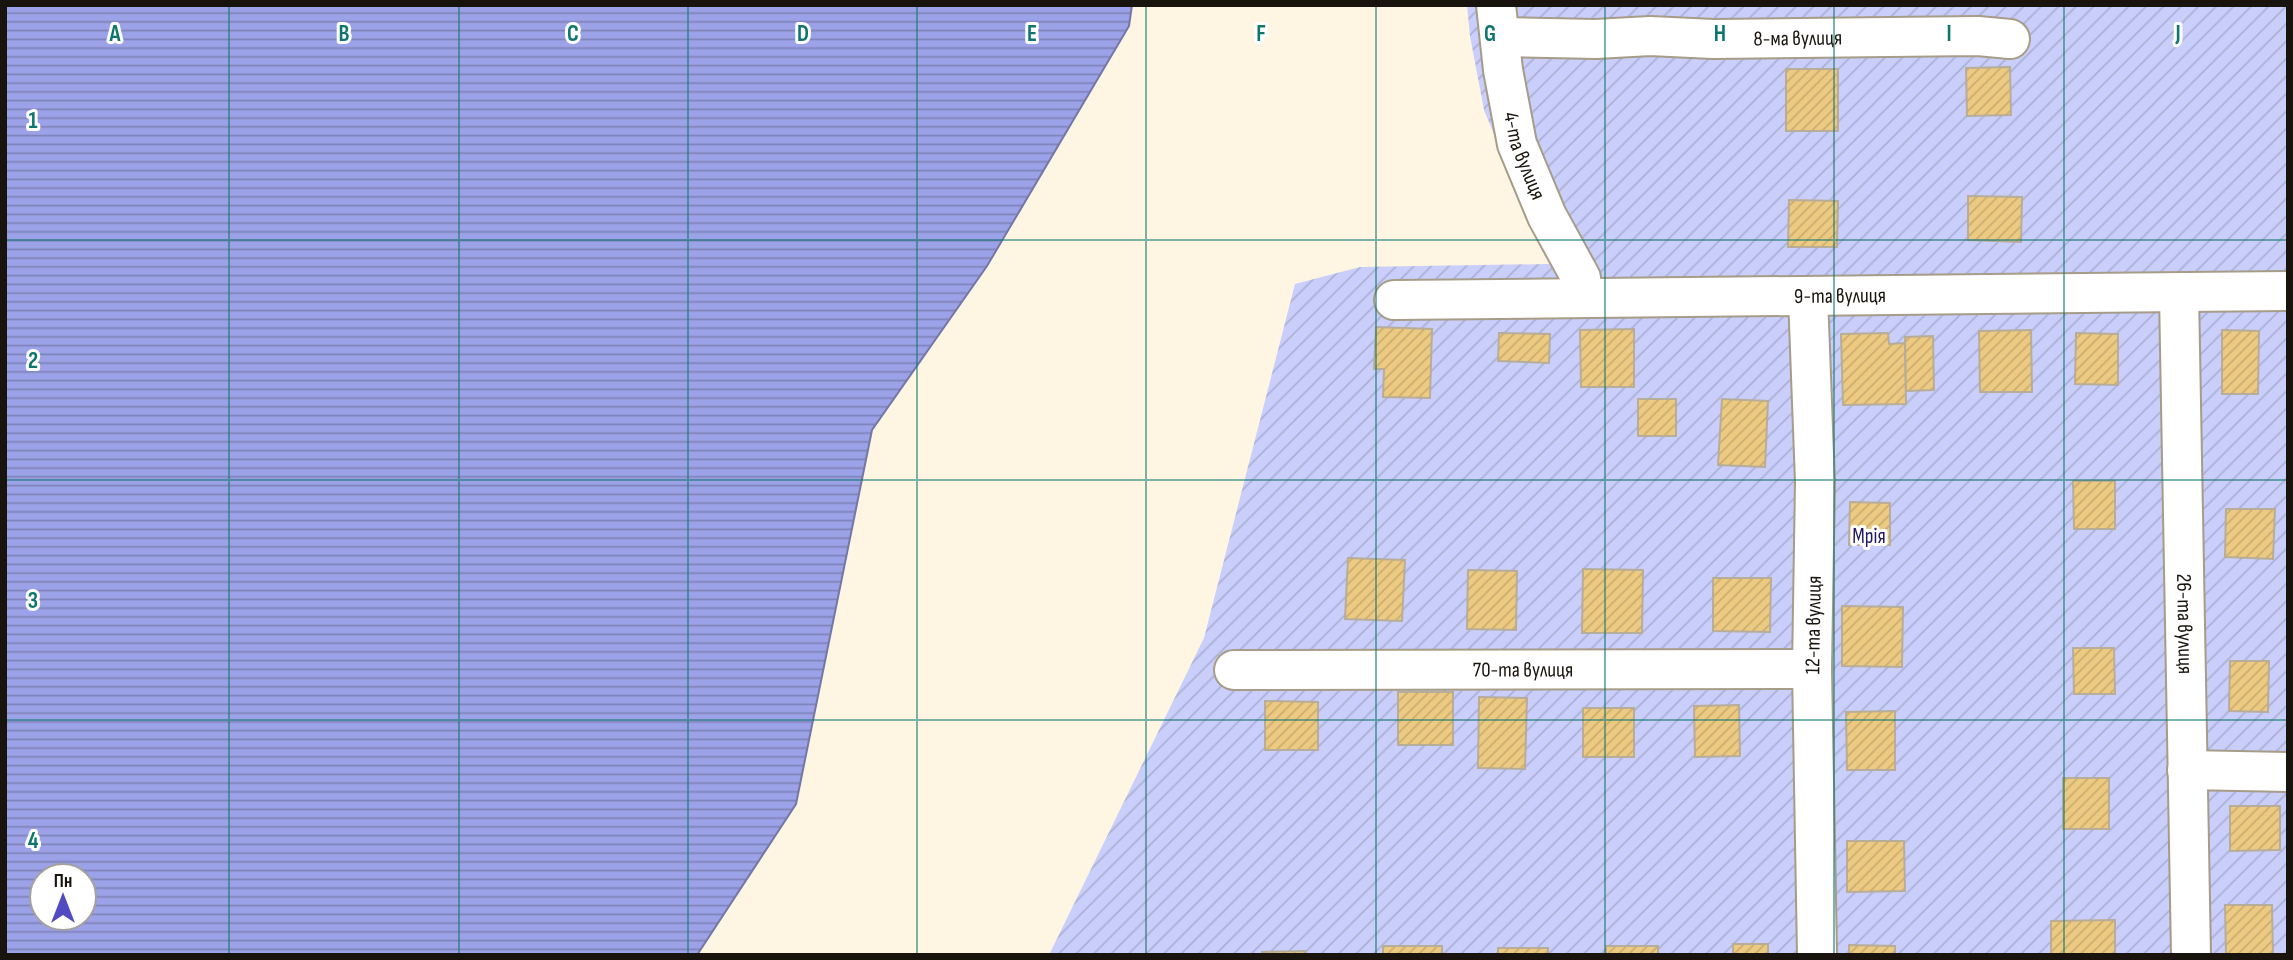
<svg xmlns="http://www.w3.org/2000/svg" width="2293" height="960" viewBox="0 0 2293 960" font-family="'Sofia Sans Condensed',sans-serif">
	<style>
		.garden { fill: url(#garden-furrows) }
		.water { fill: url(#water-rules); stroke: #7477a6; stroke-width: 2; fill-rule: evenodd }
		.building { fill: url(#building-hatch); stroke: #b7ad98; stroke-width: 2 }
		.lines { fill: none; stroke-linecap: round; stroke-linejoin: round }
		.minor-casing { stroke: #a69c87; stroke-width: 42 }
		.minor { stroke: #fff; stroke-width: 38 }
		.grid { fill: none; stroke: #0f766e; stroke-width: 2; stroke-opacity: 0.55 }
		.labels { text-anchor: middle; stroke-width: 6; stroke-linejoin: round; paint-order: stroke }
		.street-label { font-size: 21px; fill: #18140d; stroke: #fff }
		.park-label { font-size: 21px; fill: #211865; stroke: #fff }
		.grid-label { font-size: 23px; text-anchor: middle; font-weight: bold; fill: #0f766e; stroke: #fff; stroke-width: 6; stroke-linejoin: round; paint-order: stroke }
	</style>
	<defs>
		<pattern id="garden-furrows" width="10" height="10" patternUnits="userSpaceOnUse" patternTransform="scale(1.75)"><rect width="10" height="10" fill="#c9cefb"/><path d="M-1 1l2-2M0 10L10 0M9 11l2-2" fill="none" stroke="#acb0d6"/></pattern>
		<pattern id="water-rules" width="6" height="5" patternUnits="userSpaceOnUse" patternTransform="scale(1.75)"><rect width="6" height="5" fill="#9ca2e7"/><path d="M0 2.5h6" fill="none" stroke="#7e83ba"/></pattern>
		<pattern id="building-hatch" width="6" height="6" patternUnits="userSpaceOnUse" patternTransform="scale(1.75)"><rect width="6" height="6" fill="#edca82"/><path d="M-1 1l2-2M0 6l6-6M5 7l2-2" fill="none" stroke="#caad6f"/></pattern>
	</defs>
	<rect width="100%" height="100%" fill="#fef5e3"/>
	<path class="garden" d="M1467 5H2288V955H1049L1204 638 1295 284 1360 267 1549 264 1547 244 1514 183 1484 110 1470 36Z"/>
	<path class="water" d="M5 5H1132L1129 26 987 266 872 430 796 804 697 955H5ZM42 876H84V918H42Z"/>
	<g class="building">
		<path d="M2010 67 2011 115 1967 116 1966 68Z"/>
		<rect x="1786" y="69" width="52" height="62"/>
		<path d="M1968 196 2022 197 2021 242 1968 240Z"/>
		<path d="M1789 200 1838 201 1837 247H1788Z"/>
		<path d="M1376 327 1432 329 1430 398 1383 397 1384 369H1374Z"/>
		<path d="M1634 329V387H1581L1580 330Z"/>
		<path d="M2031 330 2032 392H1980L1979 331Z"/>
		<path d="M2222 330 2259 331 2258 394H2222Z"/>
		<path d="M1499 333 1550 334 1549 363 1498 361Z"/>
		<path d="M1888 333 1889 344 1905 343 1906 404 1843 405 1841 334Z"/>
		<path d="M2076 333 2118 334V385L2075 384Z"/>
		<path d="M1933 336 1934 390 1906 391 1905 337Z"/>
		<rect x="1638" y="399" width="38" height="37"/>
		<path d="M1722 399 1768 401 1765 467 1718 465Z"/>
		<path d="M2073 481H2115V529H2074Z"/>
		<path d="M1850 502 1890 503V545H1849Z"/>
		<path d="M2226 509H2275L2273 559 2225 557Z"/>
		<path d="M1348 558 1405 560 1402 621 1345 619Z"/>
		<path d="M1583 569 1643 570 1642 633H1582Z"/>
		<path d="M1468 570 1517 571 1516 630 1467 629Z"/>
		<path d="M1713 578H1771L1770 632 1713 631Z"/>
		<path d="M1842 606 1903 607 1902 667 1842 666Z"/>
		<path d="M2073 648H2114L2115 694H2074Z"/>
		<path d="M2230 661H2269L2268 712 2229 711Z"/>
		<rect x="1398" y="692" width="55" height="53"/>
		<path d="M1479 697 1527 698 1525 769 1478 768Z"/>
		<path d="M1265 701 1318 702V750H1265Z"/>
		<path d="M1739 705 1740 756 1695 757 1694 706Z"/>
		<rect x="1583" y="708" width="51" height="49"/>
		<path d="M1895 711V770H1847L1846 712Z"/>
		<rect x="2063" y="778" width="46" height="51"/>
		<path d="M2230 806H2280V850L2230 851Z"/>
		<path d="M1847 841H1904L1905 891 1847 892Z"/>
		<path d="M2225 905H2272L2273 955H2226Z"/>
		<path d="M2115 920V955H2051V921Z"/>
		<rect x="1733" y="944" width="35" height="11"/>
		<path d="M1849 945 1895 946V955H1849Z"/>
		<rect x="1383" y="946" width="59" height="9"/>
		<rect x="1606" y="946" width="52" height="9"/>
		<rect x="1498" y="948" width="50" height="7"/>
		<path d="M1305 951 1306 955H1262V952Z"/>
	</g>
	<g class="lines">
		<g class="minor-casing">
			<g id="minor">
				<path id="s1" d="M1496 5 1503 70 1517 144 1547 216 1581 278 1583 298"/>
				<path id="s2" d="M1500 37 1596 39 1650 36 1713 39 1978 36 2010 39"/>
				<path id="s3" d="M2179 293 2191 955"/>
				<path d="M1808 296 1815 482 1812 669 1817 955"/>
				<path id="s4" d="M1394 300 2288 291"/>
				<path id="s5" d="M1234 670 1812 669"/>
				<path d="M2187 770 2288 772"/>
			</g>
		</g>
		<use href="#minor" class="minor"/>
	</g>
	<path class="grid" d="M229 5V955M459 5V955M688 5V955M917 5V955M1146 5V955M1376 5V955M1605 5V955M1834 5V955M2064 5V955M5 240H2288M5 480H2288M5 720H2288"/>
	<g class="labels">
		<g class="street-label">
			<text dy="7" stroke="none"><textPath href="#s2" startOffset="298">8-ма вулиця</textPath></text>
			<text dy="7" stroke="none"><textPath href="#s1" startOffset="154">4-та вулиця</textPath></text>
			<text dy="7" stroke="none"><textPath href="#s4" startOffset="446">9-та вулиця</textPath></text>
			<text dy="7" stroke="none"><textPath href="#s3" startOffset="331">26-та вулиця</textPath></text>
			<text transform="translate(1813 625) rotate(-89)" y="7">12-та вулиця</text>
			<text dy="7" stroke="none"><textPath href="#s5" startOffset="289">70-та вулиця</textPath></text>
		</g>
		<g class="park-label">
			<text x="1869" y="543">Мрія</text>
		</g>
	</g>
	<g class="grid-label">
		<text x="115" y="41">A</text>
		<text x="344" y="41">B</text>
		<text x="573" y="41">C</text>
		<text x="803" y="41">D</text>
		<text x="1032" y="41">E</text>
		<text x="1261" y="41">F</text>
		<text x="1490" y="41">G</text>
		<text x="1720" y="41">H</text>
		<text x="1949" y="41">I</text>
		<text x="2178" y="41">J</text>
		<text x="33" y="128">1</text>
		<text x="33" y="368">2</text>
		<text x="33" y="608">3</text>
		<text x="33" y="848">4</text>
	</g>
	<rect width="2293" height="960" fill="none" stroke="#18140d" stroke-width="14"/>
	<g transform="translate(63 897)"><circle r="33" fill="#ffffff" stroke="#a3a19e" stroke-width="2"/>
	<path d="M0-5L12 26L0 18L-12 26Z" fill="#514bc2"/>
	<text y="-10" font-size="19" font-weight="bold" text-anchor="middle" fill="#18140d">Пн</text>
	</g>
</svg>
